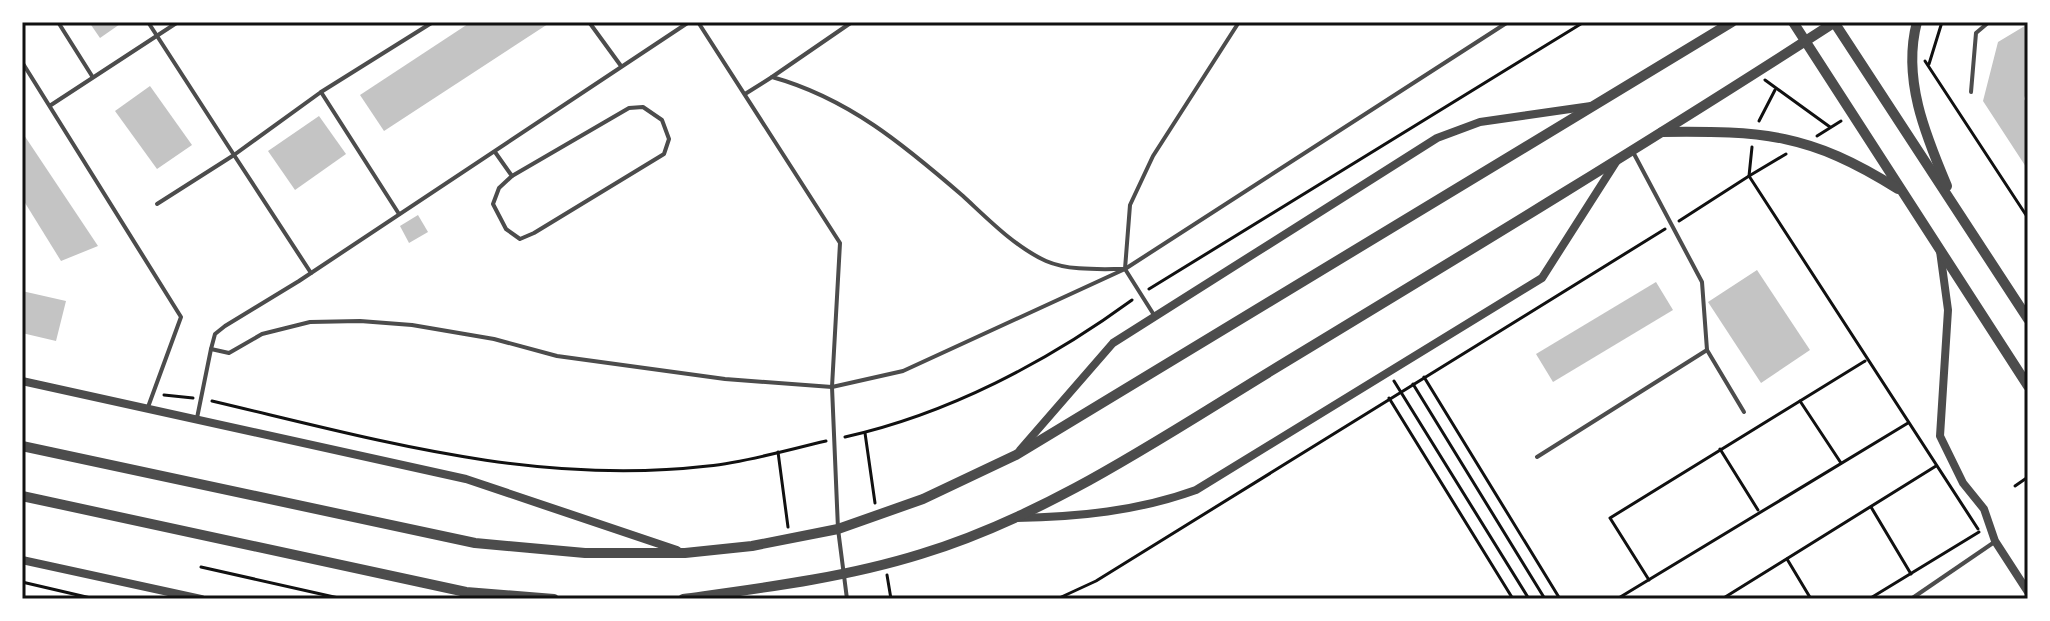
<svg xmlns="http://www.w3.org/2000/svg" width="2050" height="621" viewBox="0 0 2050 621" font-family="'Times New Roman',serif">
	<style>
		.building { fill: #c4c4c4 }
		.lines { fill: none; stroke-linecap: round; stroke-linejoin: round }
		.path { stroke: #111; stroke-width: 3 }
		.service { stroke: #4c4c4c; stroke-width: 4 }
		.minor { stroke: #4c4c4c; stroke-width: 8 }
		.tertiary { stroke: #4c4c4c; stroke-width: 10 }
		.neatline { fill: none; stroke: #111; stroke-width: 3 }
	</style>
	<rect width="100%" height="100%" fill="#fff"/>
	<g class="building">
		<path d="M89 22H123L100 38Z"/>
		<path d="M471 22H551L384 131 360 95Z"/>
		<path d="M2028 24V86L2024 99 2028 105V170L1983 101 1998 42Z"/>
		<path d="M150 86 192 145 157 169 115 111Z"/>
		<path d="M319 116 346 154 295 190 268 151Z"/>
		<path d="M22 132 98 246 61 261 22 198Z"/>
		<path d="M418 215 428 232 409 243 400 226Z"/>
		<path d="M1757 270 1810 350 1761 383 1708 302Z"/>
		<path d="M1656 282 1673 310 1553 382 1536 354Z"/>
		<path d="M22 291 66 301 56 341 22 333Z"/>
	</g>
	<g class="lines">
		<g class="path">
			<path d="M1925 61 2028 218"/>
			<path d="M1929 64 1942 22"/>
			<path d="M1765 80 1830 127"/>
			<path d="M1759 121 1775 90"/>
			<path d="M1817 136 1841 121"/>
			<path d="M1786 154 1749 176 1978 529"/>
			<path d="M1679 221 1749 176 1752 147"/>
			<path d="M1149 289 1584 22"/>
			<path d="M1424 377 1560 599"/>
			<path d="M1394 381 1529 599"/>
			<path d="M1413 384 1545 599"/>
			<path d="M164 395 193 398"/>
			<path d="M1389 398 1513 599"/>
			<path d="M212 401C378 440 535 486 708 466 747 462 787 450 826 441"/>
			<path d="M1800 401 1865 361"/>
			<path d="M865 433 875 503"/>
			<path d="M845 437C948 414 1047 362 1132 300"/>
			<path d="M1720 449 1758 510"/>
			<path d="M778 452 788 527"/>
			<path d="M2015 486 2028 477"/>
			<path d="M1871 507 1911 574"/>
			<path d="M1787 559 1811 599"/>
			<path d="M201 567 343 599"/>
			<path d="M887 575 891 599"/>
			<path d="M1649 580 1610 518 1800 401 1841 463"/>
			<path d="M22 582 95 599"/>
			<path d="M1057 599 1096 581 1665 229"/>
			<path d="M1617 599 1908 423"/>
			<path d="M1722 599 1936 466"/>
			<path d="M1869 599 1979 532"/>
		</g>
		<g class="service">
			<path d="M58 22 92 76"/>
			<path d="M148 22 234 155 157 204"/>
			<path d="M589 22 621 66"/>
			<path d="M698 22 840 243 832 387 838 529 847 599"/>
			<path d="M22 62 181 317 148 407"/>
			<path d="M772 77 852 22"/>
			<path d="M1971 92 1976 33 1989 22"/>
			<path d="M745 94 772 77C848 98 904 145 963 196 988 219 1015 247 1046 261 1069 271 1100 269 1125 269L1154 315"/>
			<path d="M51 105 178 22"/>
			<path d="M643 107 662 120 669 139 664 154 534 233 520 239 506 229 493 204 499 188 512 176 629 108Z"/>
			<path d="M495 152 512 176"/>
			<path d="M399 214 321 92 433 22"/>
			<path d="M1125 269 1130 205 1153 156 1239 22"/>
			<path d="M311 273 234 155 321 92"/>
			<path d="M211 349 215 334 225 326 299 281 689 22"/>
			<path d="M1707 350 1744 412"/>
			<path d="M197 418 211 349 229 353 262 334 310 322 360 321 412 325 494 339 557 356 725 379 832 387 903 371 1125 269 1508 22"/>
			<path d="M1537 457 1707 350 1702 282 1633 152"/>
			<path d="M1911 599 1993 543"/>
		</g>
		<g class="minor">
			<path d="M1940 251 1948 310 1940 436 1963 483 1984 509 1995 541 2028 592"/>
			<path d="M22 381 466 479 677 550"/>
			<path d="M1020 450 1113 343 1437 138 1480 122 1591 106"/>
			<path d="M1016 518C1078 517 1138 511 1196 490L1542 278 1616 162"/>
			<path d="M22 560 201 599"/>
		</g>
		<g class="tertiary">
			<path d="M1793 22 2028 386"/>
			<path d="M1834 22 2028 319"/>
			<path d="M1917 22C1902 78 1925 134 1947 186"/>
			<path d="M1662 132C1764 131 1809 133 1898 189"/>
			<path d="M22 446 475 543 585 553H685L752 546 838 529 923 499 1016 455 1732 22"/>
			<path d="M22 496 466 592 554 599"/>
			<path d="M683 599C762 588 844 578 921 554 1052 514 1168 433 1284 363 1469 251 1654 139 1835 22"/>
		</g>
	</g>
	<rect width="2050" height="621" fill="none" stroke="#ffffff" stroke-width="48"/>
	<rect x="24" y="24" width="2002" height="573" class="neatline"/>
</svg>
